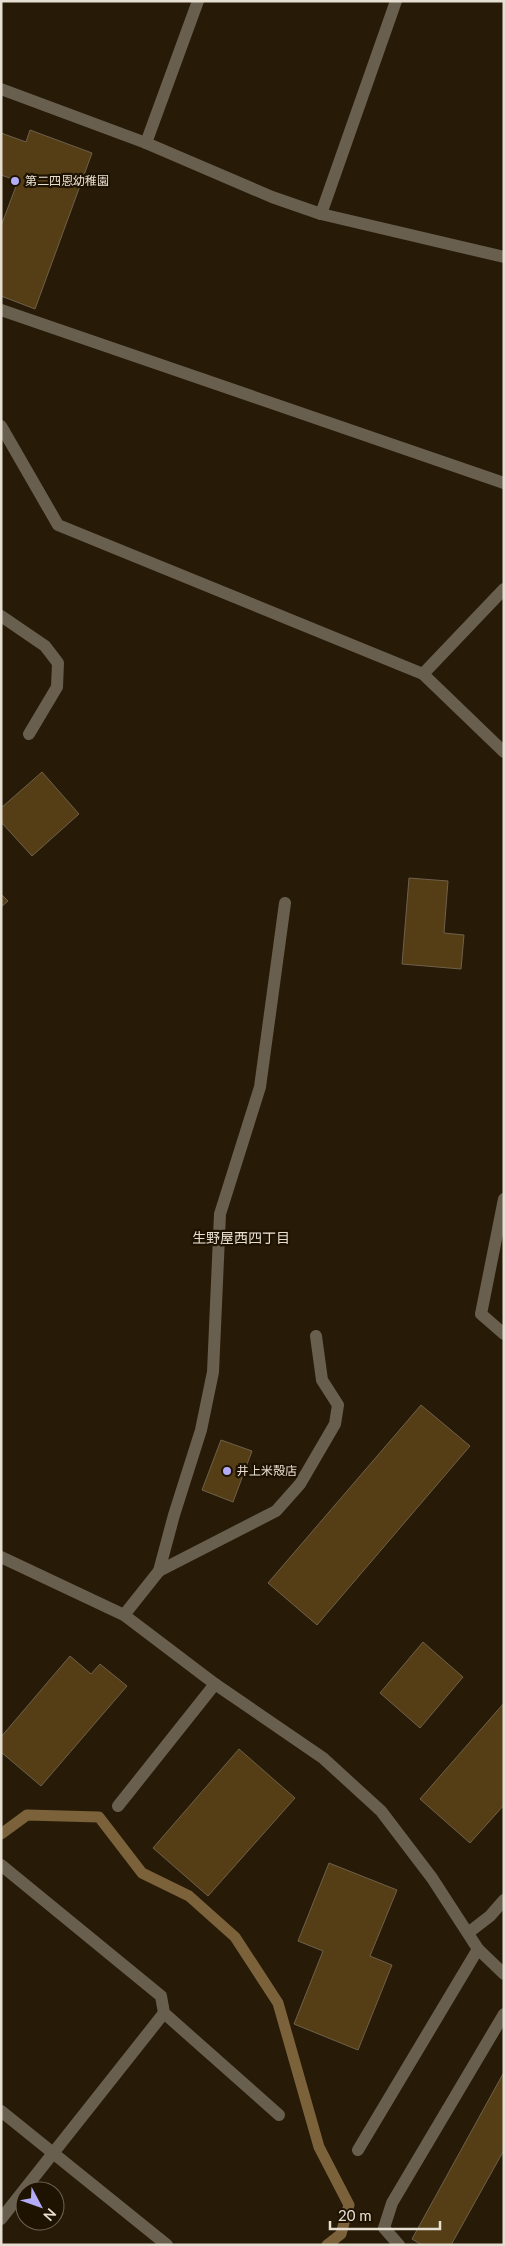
<svg xmlns="http://www.w3.org/2000/svg" width="505" height="2246" viewBox="0 0 505 2246" font-family="Lato,'Noto Sans JP',sans-serif">
	<style>
		.lines { fill: none; stroke-linecap: round; stroke-linejoin: round }
		.stream { stroke: #7b623a; stroke-width: 11 }
		.building { fill: #553e15; stroke: #6e604a }
		.minor { stroke: #695f4e; stroke-width: 12 }
		.poi-dot { fill: #b4acf9; stroke: #1e1201; stroke-width: 2 }
		.labels { text-anchor: middle; stroke-width: 4.5; stroke-linejoin: round; paint-order: stroke }
		.poi-label { font-size: 12px; fill: #e8dfd3; stroke: #1e1201; text-anchor: start }
		.neighbourhood-label { font-size: 14px; fill: #e8dfd3; stroke: #1e1201 }
	</style>
	<rect width="100%" height="100%" fill="#271b07"/>
	<g class="lines">
		<path class="stream" d="M1 1834 27 1815 99 1817 142 1873 189 1896 235 1937 278 2003 319 2147 349 2205 341 2234 327 2245"/>
	</g>
	<g class="building">
		<path d="M30 130 92 153 35 309 1 296V226L18 181 1 175V133L26 142Z"/>
		<path d="M42 772 79 814 32 856 1 822V808Z"/>
		<path d="M409 878 448 881 444 933 464 935 461 969 402 964Z"/>
		<path d="M1 894 8 901 1 907Z"/>
		<path d="M421 1405 470 1446 317 1625 268 1583Z"/>
		<path d="M221 1440 252 1451 233 1502 202 1490Z"/>
		<path d="M423 1642 463 1677 420 1728 380 1693Z"/>
		<path d="M70 1656 91 1674 100 1664 127 1686 41 1786 1 1752V1737Z"/>
		<path d="M504 1703V1805L470 1843 420 1799Z"/>
		<path d="M239 1749 295 1798 208 1896 153 1848Z"/>
		<path d="M329 1863 397 1890 370 1956 392 1965 358 2050 294 2024 323 1951 298 1941Z"/>
		<path d="M504 2072V2150L451 2245H422L412 2239Z"/>
	</g>
	<g class="lines">
		<g class="minor">
			<path d="M1 89 146 143 272 197 321 214 504 257"/>
			<path d="M146 143 198 1"/>
			<path d="M321 214 396 1"/>
			<path d="M1 310 504 483"/>
			<path d="M1 426 58 525 423 674"/>
			<path d="M504 589 423 674 504 752"/>
			<path d="M1 616 45 646 58 663 57 687 29 734"/>
			<path d="M504 1199 481 1314 504 1334"/>
			<path d="M1 1557 124 1615 215 1684 323 1758 381 1811 432 1878 478 1949 504 1974"/>
			<path d="M159 1571 276 1511 300 1484 335 1424 338 1405 322 1380 316 1336"/>
			<path d="M124 1615 159 1571 174 1515 201 1430 213 1372 220 1214 260 1087 285 903"/>
			<path d="M118 1806 215 1684"/>
			<path d="M1 1865 161 1996 164 2013 279 2115"/>
			<path d="M468 1933 490 1916 504 1900"/>
			<path d="M1 2111 167 2245"/>
			<path d="M358 2150 478 1949"/>
			<path d="M1 2219 164 2013"/>
			<path d="M399 2245 384 2228 392 2203 504 2014"/>
		</g>
	</g>
	<g class="poi-dot">
		<circle cx="15" cy="181" r="5"/>
		<circle cx="227" cy="1471" r="5"/>
	</g>
	<g class="labels">
		<g class="poi-label">
			<text x="25" y="185">第二四恩幼稚園</text>
			<text x="237" y="1475">井上米殻店</text>
		</g>
		<g class="neighbourhood-label">
			<text x="241" y="1243">生野屋西四丁目</text>
		</g>
	</g>
	<rect width="505" height="2246" fill="none" stroke="#e8dfd3" stroke-width="5"/>
	<g transform="translate(40 2206) rotate(131)"><circle r="24" fill="#1e1201" stroke="#6f6455"/>
	<path d="M0-4L9 19L0 12L-9 19Z" fill="#b4acf9"/>
	<text y="-8" font-size="14" font-weight="bold" text-anchor="middle" fill="#e8dfd3">N</text>
	</g>
	<path d="M330 2221v8h110v-8" fill="none" stroke="#e8dfd3" stroke-width="2.5"/>
	<text x="338" y="2221" font-size="15" fill="#e8dfd3" stroke="#1e1201" stroke-width="4" paint-order="stroke">20 m</text>
</svg>
